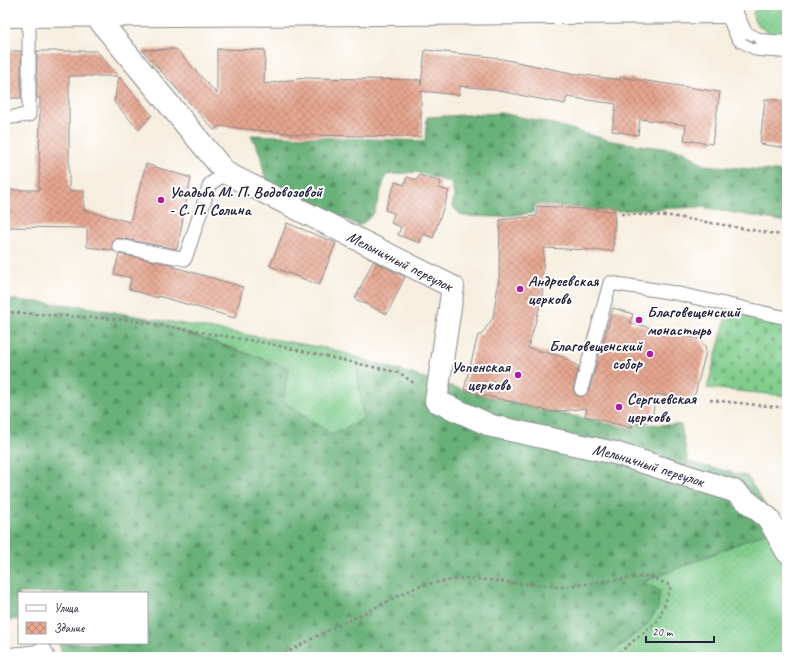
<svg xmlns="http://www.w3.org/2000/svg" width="792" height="662" viewBox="0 0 792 662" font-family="Caveat,sans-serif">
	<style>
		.grass { fill: url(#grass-dots); stroke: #527864 }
		.forest { fill: url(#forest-firs); stroke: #456a5a }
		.cemetery { fill: url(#cemetery-stones); stroke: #527864 }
		.building { fill: url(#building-cross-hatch) }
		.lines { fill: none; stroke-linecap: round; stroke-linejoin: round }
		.lane-casing { stroke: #8c888c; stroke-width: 15 }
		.street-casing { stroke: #8c888c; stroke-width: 24 }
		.path { stroke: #8c888c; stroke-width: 2.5; stroke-dasharray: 3 3; stroke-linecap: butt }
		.lane { stroke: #fff; stroke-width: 13 }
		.street { stroke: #fff; stroke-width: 22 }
		.oneway { fill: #9c9ca7 }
		.poi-dot { fill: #b5179e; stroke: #fff; stroke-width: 1.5 }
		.labels { text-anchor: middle; stroke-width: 4; stroke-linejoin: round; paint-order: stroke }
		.poi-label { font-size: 16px; font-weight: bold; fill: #22223b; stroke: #fff; text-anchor: start }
		.street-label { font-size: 16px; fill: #22223b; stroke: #fff }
	</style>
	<defs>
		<pattern id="grass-dots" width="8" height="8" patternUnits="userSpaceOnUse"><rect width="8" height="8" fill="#81ce8d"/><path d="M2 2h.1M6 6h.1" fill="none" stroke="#6fb17b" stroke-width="1.8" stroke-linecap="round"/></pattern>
		<pattern id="forest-firs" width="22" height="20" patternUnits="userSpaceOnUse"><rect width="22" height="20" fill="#68b178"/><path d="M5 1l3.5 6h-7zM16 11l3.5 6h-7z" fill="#559064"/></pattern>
		<pattern id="cemetery-stones" width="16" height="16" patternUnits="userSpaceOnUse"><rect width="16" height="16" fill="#81ce8d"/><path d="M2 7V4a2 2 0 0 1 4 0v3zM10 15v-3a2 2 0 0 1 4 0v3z" fill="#6fb17b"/></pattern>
		<pattern id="building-cross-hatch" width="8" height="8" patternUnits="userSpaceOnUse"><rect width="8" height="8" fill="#e5a68f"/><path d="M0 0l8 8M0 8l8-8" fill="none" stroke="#b98776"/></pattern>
	</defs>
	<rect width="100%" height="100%" fill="#fff"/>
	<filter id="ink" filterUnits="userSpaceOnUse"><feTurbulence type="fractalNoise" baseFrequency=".025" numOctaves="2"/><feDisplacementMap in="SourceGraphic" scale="8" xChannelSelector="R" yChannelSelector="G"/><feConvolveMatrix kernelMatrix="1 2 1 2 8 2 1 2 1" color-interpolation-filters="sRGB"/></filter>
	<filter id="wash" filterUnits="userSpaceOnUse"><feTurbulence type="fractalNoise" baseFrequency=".012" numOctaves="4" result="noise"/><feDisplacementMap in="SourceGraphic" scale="16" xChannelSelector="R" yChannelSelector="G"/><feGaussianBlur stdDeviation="0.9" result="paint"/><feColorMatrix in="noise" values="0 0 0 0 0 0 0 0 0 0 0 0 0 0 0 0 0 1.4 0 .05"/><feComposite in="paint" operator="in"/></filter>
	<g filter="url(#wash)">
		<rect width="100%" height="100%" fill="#f6eede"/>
		<g class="grass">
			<path d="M759 5H787V35H773L760 27 754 20 753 13Z"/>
			<path d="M141 317 331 349 356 357 363 419 332 435 283 401 289 368Z"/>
			<path d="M779 527 787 540V657H605L645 627 644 582Z"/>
		</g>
		<g class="forest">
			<path d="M501 113 554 124 611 141 684 151 704 165 787 172V222L701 207 615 211 536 204 533 213 497 217 462 216 452 206 454 195 451 183 416 172 386 175 374 213 360 226 266 182 260 154 251 135 425 141 427 117Z"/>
			<path d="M5 299 81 306 141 317 289 368 283 401 332 435 363 419 356 357 464 390 542 410 584 418 632 429 633 424 681 425 688 462 747 476 779 527 644 582 660 591 658 608 645 627 605 657H64L58 643H147V593H19V620L5 619Z"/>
		</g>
		<path class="cemetery" d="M728 310 787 322V396L707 388Z"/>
		<g id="blocks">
			<g class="building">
				<path d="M176 49 217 94V49L265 50 264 84 305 78 421 80V86L425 50 492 57 571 73 620 80V77L720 92 712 144 684 140 686 125 640 119 638 135 612 131 616 104 567 97 565 104 489 89 460 86 459 95 421 91V137L305 135 219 126 214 130 142 50Z"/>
				<rect x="5" y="51" width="16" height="47"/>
				<path d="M37 51H97L118 76H69V191H84V210L130 222 146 164 191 178 177 249 120 238 113 241 112 250 87 247V228L5 227V190H39L40 98H37Z"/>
				<path d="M119 77 152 115 139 130 114 102Z"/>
				<path d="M765 99 787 101V148L760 144Z"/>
				<path d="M419 175 441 182 439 188 449 191 433 238 423 234 420 243 398 235 401 227 391 223 394 213 385 210 395 182 404 185 407 177 417 180Z"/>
				<path d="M537 206 615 211 613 251 544 248 542 299 528 348 564 357 579 367 573 391 576 395 583 397 589 391 613 308 633 314 630 323 699 339 705 346 706 352 695 394 690 398 685 400 656 394 652 418 645 423H633L632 428 585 416 587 408 552 412 464 390 478 335H481L493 318 499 278 500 220 537 216Z"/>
				<path d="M287 223 336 243 319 285 270 266Z"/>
				<path d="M119 254 175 265 174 267 243 287 235 318 158 296V298L129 289 131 278 114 274Z"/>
				<path d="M373 261 405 277 387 314 355 299Z"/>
			</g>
		</g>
	</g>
	<g filter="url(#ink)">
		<use href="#blocks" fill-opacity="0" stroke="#8c888c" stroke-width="1"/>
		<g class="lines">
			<g class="lane-casing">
				<g id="lane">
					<path d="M5 118 29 115V15"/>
					<path d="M119 246 185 259 210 184 226 173"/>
					<path d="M581 389 610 283 675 293 787 318"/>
					<path d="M5 655 34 652 44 648 48 657"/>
				</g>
			</g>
			<g class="street-casing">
				<g id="street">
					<path d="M731 12 742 36 759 45 787 47"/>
					<path id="s1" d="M95 15 226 173 453 287 436 401 492 426 615 453 734 491 768 518 787 552"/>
					<path d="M5 16 731 12"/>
				</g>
			</g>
			<g class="path">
				<path d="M621 214 671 216 787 236"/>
				<path d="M5 312 129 320 266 343 400 373 415 384"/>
				<path d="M710 400 787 408"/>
				<path d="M279 657 315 637 421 585 464 578 561 587 648 576 671 586 659 620 614 657"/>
			</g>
			<use href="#lane" class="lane"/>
			<use href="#street" class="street"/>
		</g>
		<defs><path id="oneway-solid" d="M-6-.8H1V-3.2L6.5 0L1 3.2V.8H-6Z"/></defs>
		<use class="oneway" href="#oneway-solid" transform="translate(751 41) rotate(26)"/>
	</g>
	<g class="poi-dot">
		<circle cx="161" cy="200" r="4"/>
		<circle cx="520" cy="289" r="4"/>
		<circle cx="639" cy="320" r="4"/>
		<circle cx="650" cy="354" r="4"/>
		<circle cx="518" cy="375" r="4"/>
		<circle cx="619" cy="407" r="4"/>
	</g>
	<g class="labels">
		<g class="poi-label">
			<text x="169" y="197">Усадьба М. П. Водовозовой<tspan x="169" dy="18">- С. П. Солина</tspan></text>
			<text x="528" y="286">Андреевская<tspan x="528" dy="18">церковь</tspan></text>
			<text x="647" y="317">Благовещенский<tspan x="647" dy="18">монастырь</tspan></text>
			<text x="642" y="351" text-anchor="end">Благовещенский<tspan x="642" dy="18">собор</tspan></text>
			<text x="510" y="372" text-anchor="end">Успенская<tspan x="510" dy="18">церковь</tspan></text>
			<text x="627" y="404">Сергиевская<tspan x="627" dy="18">церковь</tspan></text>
		</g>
		<g class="street-label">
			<text dy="6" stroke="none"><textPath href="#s1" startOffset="400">Мельничный переулок</textPath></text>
			<text dy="6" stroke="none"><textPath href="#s1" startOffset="797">Мельничный переулок</textPath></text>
		</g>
	</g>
	<rect width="792" height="662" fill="none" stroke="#fff" stroke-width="20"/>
	<rect x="18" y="592" width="130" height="52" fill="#ffffff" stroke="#a7a7b1"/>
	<rect x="26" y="605" width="20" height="6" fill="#ffffff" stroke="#a7a7b1"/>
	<text x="54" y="612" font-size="12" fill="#22223b">Улица</text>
	<rect x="26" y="622" width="20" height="12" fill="url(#building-cross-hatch)" stroke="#a7a7b1"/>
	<text x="54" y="632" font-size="12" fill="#22223b">Здание</text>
	<path d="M646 636v6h68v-6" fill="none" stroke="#22223b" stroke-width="2"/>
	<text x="652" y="636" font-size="12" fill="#22223b" stroke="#ffffff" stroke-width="3" paint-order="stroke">20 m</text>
</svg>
